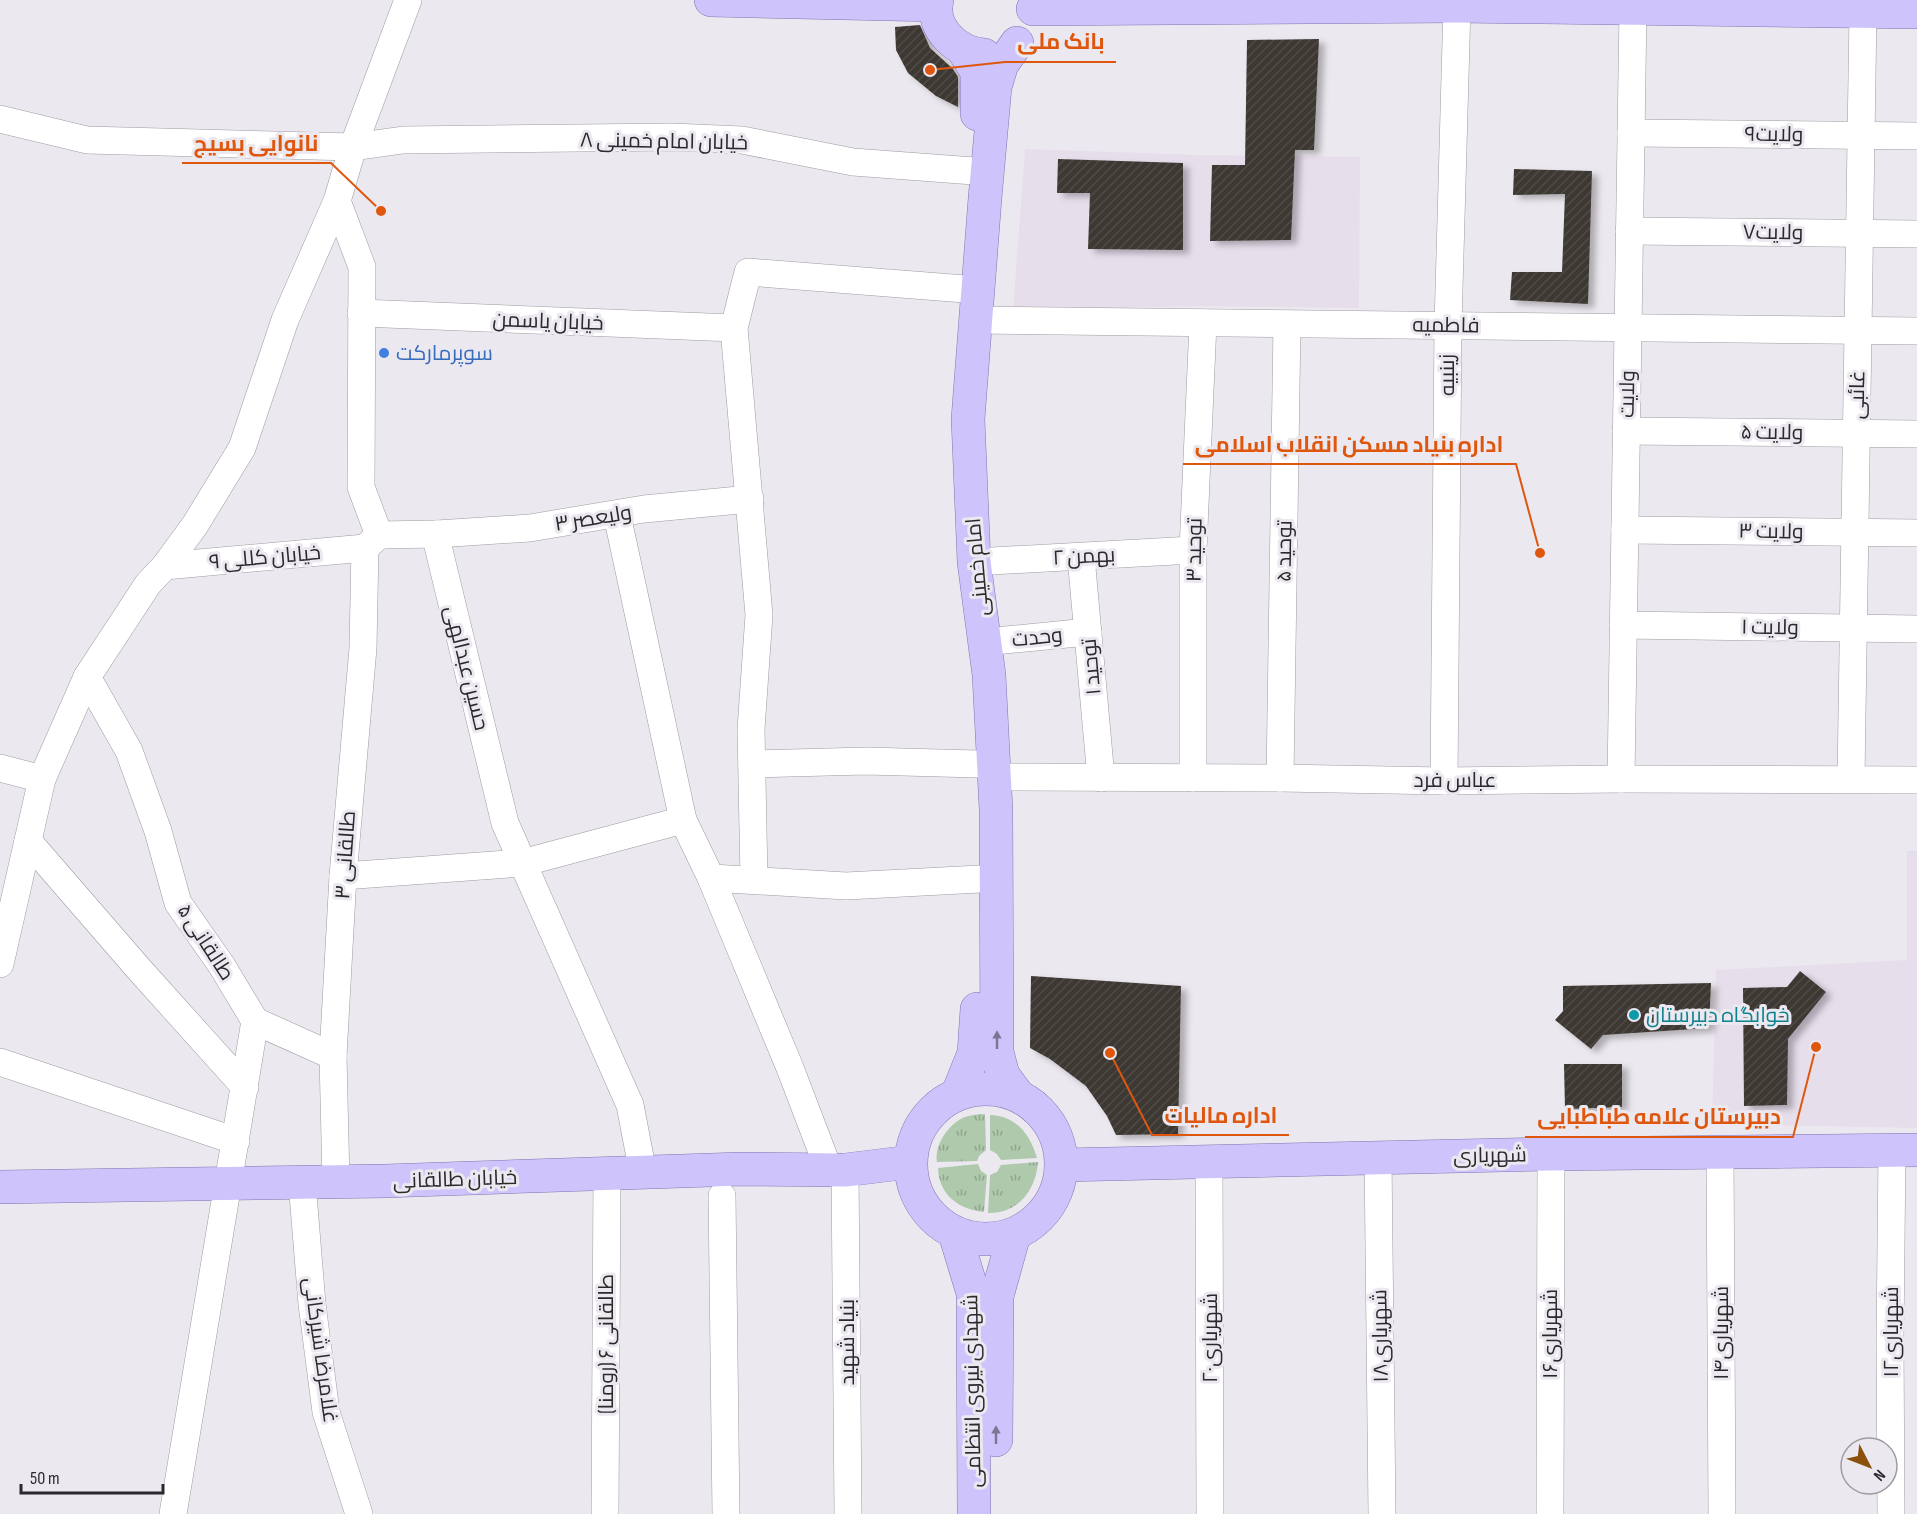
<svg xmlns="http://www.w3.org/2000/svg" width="1917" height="1514" viewBox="0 0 1917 1514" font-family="'Sofia Sans Condensed',Cairo,sans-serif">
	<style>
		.built { fill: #e7deec }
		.grass { fill: url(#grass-tufts) }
		.building { fill: url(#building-hatch); filter: url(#shadow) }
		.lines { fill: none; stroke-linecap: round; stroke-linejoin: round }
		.minor-casing { stroke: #9f9ba1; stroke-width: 28 }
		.major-casing { stroke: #8074b1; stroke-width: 34 }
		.minor { stroke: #fff; stroke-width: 27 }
		.major { stroke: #cec4fb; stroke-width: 33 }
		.oneway { fill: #7c7694 }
		.shop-dot { fill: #3f7fe0; stroke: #ece8ef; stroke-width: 2 }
		.culture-dot { fill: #0f9aa8; stroke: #ece8ef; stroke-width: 2 }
		.labels { text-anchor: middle; stroke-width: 6; stroke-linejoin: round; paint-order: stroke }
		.street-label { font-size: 21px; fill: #2b292c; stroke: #ece8ef }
		.shop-label { font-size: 21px; fill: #366cbe; stroke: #ece8ef; text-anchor: start }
		.culture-label { font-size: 21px; fill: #0d838f; stroke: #ece8ef; text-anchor: start }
		.leader { fill: none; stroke: #df570e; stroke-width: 2 }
		.callout-dot { fill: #df570e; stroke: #ece8ef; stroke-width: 2 }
		.callout-label { font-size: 22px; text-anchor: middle; font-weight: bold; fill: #df570e; stroke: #ece8ef; stroke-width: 6; stroke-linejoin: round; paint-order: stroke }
	</style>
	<defs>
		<pattern id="grass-tufts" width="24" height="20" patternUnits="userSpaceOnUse" patternTransform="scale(1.5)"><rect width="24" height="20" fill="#afc9ad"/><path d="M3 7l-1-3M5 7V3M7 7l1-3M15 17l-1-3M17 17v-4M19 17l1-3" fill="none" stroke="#8fa38d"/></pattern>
		<pattern id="building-hatch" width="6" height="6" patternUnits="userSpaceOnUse" patternTransform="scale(1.5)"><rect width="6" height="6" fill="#3c3833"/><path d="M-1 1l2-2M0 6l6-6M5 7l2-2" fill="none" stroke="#504c48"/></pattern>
		<filter id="shadow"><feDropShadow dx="6" dy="4" stdDeviation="3" flood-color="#0004"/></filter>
	</defs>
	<rect width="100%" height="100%" fill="#ece8ef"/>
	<g class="built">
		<path d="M1025 149 1199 155 1360 157 1359 308 1197 306 1013 311Z"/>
		<path d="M1907 851H1917V1128L1712 1124 1716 970 1907 960Z"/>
	</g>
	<g class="grass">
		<path d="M985 1114 986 1150 979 1156 977 1161 937 1162C934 1145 949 1123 965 1117 971 1115 978 1114 985 1114Z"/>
		<path d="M990 1115C1016 1116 1030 1134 1037 1158L1001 1160 997 1154 990 1150Z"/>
		<path d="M1038 1162C1036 1190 1018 1214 988 1213L990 1175 997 1172 1001 1165Z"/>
		<path d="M978 1164 981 1171 987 1175 984 1212C958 1209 939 1195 938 1168Z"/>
	</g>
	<g class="building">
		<path d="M920 25 930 48 953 69 958 77V107L936 96 908 73 896 50 895 27Z"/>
		<path d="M1319 39 1314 150H1295L1291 240 1210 241 1212 165H1245L1247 40Z"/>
		<path d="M1058 159 1183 163V250L1088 249 1090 193H1057Z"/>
		<path d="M1514 169 1592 171 1588 304 1510 300 1512 272H1562L1565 194 1513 195Z"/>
		<path d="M1800 971 1826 992 1788 1039 1787 1105 1744 1106 1743 988 1787 987Z"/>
		<path d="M1031 976 1181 986 1178 1134 1116 1135 1107 1116 1086 1086 1050 1059 1030 1048Z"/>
		<path d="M1711 983 1709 1028 1603 1035 1591 1049 1555 1020 1563 1011V986Z"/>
		<path d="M1564 1064H1622V1107L1565 1109Z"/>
	</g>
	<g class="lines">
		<g class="minor-casing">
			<g id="minor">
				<path d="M0 119 87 140 353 147 403 140 672 137 742 140 853 162 974 171"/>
				<path d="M1631 133 1917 136"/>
				<path d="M337 201 362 267 361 487 379 535 437 534V542L505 823 630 1105 643 1173"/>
				<path d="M1629 231 1917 234"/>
				<path d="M361 313 734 328"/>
				<path d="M975 320 1917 331"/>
				<path d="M1626 431 1917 434"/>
				<path d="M617 515 683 820"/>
				<path d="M1625 530 1917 533"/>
				<path d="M437 534 530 528 644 509 750 499"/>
				<path d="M1081 557 1101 778"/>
				<path d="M974 562 1193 550"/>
				<path d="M165 566 365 548"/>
				<path d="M1623 625 1917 629"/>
				<path d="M985 642 1088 632"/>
				<path d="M87 677 129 751 158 831 178 903 222 966 255 1021 173 1514"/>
				<path d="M752 764 866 761 977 764"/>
				<path d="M0 768 42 779"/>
				<path d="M994 777 1280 778 1444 781 1621 779 1917 780"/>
				<path d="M1193 778V550L1203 323"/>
				<path d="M1280 778 1287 324"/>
				<path d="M1621 779 1633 9"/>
				<path d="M1851 779 1863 12"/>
				<path d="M1444 781 1448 325 1457 6"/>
				<path d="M28 841 138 968 245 1087"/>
				<path d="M343 876 522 863 683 820 711 878 790 1068 829 1170"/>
				<path d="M711 878 846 886 980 879"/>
				<path d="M754 880 751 729 759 615 734 328 748 272 965 289"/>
				<path d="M0 964 42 779 87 677 148 584 165 566 195 525 242 448 285 320 337 201 353 147 408 0"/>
				<path d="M255 1021 333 1056"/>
				<path d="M0 1062 236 1141"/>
				<path d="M1720 1152 1722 1514"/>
				<path d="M1378 1157 1382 1514"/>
				<path d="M1209 1162 1210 1514"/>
				<path d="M845 1170 848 1514"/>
				<path d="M302 1182 312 1304 326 1412 359 1514"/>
				<path d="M336 1182 333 1056 343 876 363 648 365 548 379 535"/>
				<path d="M722 1196 726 1514"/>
				<path d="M605 1514 607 1174"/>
				<path d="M1550 1514 1551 1154"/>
				<path d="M1891 1514 1890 1338 1892 1151"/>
			</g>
		</g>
		<g class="major-casing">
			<g id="major">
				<path d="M711 0 936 5"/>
				<path d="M937 0C930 29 958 53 984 55"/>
				<path d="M1033 9 1457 6 1917 12"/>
				<path d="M964 51 977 72V114"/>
				<circle cx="986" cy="1164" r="75"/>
				<path d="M958 1093 974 1053 977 1009"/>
				<path d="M1017 1094 1003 1075 997 1052 996 810 989 675 974 562 968 419 985 198 995 87 1002 64 1017 43"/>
				<path d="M1063 1165 1551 1154 1917 1150"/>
				<path d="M0 1187 385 1181 741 1169 845 1170 910 1162"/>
				<path d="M955 1234 973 1293 974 1514"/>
				<path d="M996 1440 997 1296 1014 1235"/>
			</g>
		</g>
		<use href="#minor" class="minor"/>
		<use href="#major" class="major"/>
	</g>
	<defs><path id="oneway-solid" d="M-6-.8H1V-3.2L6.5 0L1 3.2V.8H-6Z" transform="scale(1.5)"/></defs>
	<g class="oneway">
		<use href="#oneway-solid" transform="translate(997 1040) rotate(-90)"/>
		<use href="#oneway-solid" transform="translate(996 1435) rotate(-90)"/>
	</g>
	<circle class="shop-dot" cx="384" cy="353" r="6"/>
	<circle class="culture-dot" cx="1634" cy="1015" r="6"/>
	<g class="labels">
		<g class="street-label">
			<text transform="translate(1774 134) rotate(1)" y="7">ولایت۹</text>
			<text transform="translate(664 141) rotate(1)" y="7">خیابان امام خمینی ۸</text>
			<text transform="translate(1773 232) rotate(1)" y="7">ولایت۷</text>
			<text transform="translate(548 321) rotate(2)" y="7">خیابان یاسمن</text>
			<text transform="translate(1446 325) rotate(1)" y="7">فاطمیه</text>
			<text transform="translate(1447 375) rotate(-90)" y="7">زینبیه</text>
			<text transform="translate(1627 394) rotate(-89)" y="7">ولایت</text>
			<text transform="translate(1857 395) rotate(-89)" y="7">غائبی</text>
			<text transform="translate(1772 432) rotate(1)" y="7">ولایت ۵</text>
			<text transform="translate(593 518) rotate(-9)" y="7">ولیعصر ۳</text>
			<text transform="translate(1771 531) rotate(1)" y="7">ولایت ۳</text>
			<text transform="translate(1194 550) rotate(-89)" y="7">توحید ۳</text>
			<text transform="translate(1284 551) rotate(-89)" y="7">توحید ۵</text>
			<text transform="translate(1084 556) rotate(-3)" y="7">بهمن ۲</text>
			<text transform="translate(265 557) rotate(-5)" y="7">خیابان کللی ۹</text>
			<text transform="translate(977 567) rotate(-95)" y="7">امام خمینی</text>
			<text transform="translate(1770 627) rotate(1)" y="7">ولایت ۱</text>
			<text transform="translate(1037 637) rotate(-6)" y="7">وحدت</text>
			<text transform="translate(1091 667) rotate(-95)" y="7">توحید ۱</text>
			<text transform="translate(467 668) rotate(76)" y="7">حسین عبدالهی</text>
			<text x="1455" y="787">عباس فرد</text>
			<text transform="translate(345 855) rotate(-86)" y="7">طالقانی ۳</text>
			<text transform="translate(206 942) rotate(57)" y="7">طالقانی ۵</text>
			<text transform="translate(1490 1155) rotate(-1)" y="7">شهریاری</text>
			<text transform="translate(455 1179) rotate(-2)" y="7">خیابان طالقانی</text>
			<text transform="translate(1891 1332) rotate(-90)" y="7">شهریاری۱۲</text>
			<text transform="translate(1721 1333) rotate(-90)" y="7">شهریاری۱۴</text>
			<text transform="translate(1550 1334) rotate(-90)" y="7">شهریاری۱۶</text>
			<text transform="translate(1380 1336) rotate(-91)" y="7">شهریاری۱۸</text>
			<text transform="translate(1210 1338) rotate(-90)" y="7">شهریاری۲۰</text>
			<text transform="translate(847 1342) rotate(-90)" y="7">بنیاد شهید</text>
			<text transform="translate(606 1344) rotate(-90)" y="7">طالقانی ۶ (رومنا)</text>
			<text transform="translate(321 1350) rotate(82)" y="7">غلامرضا شیرکانی</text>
			<text transform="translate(972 1391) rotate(-91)" y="7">شهدای نیروی انتظامی</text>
		</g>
		<g class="shop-label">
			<text x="396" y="360">سوپرمارکت</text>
		</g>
		<g class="culture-label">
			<text x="1646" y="1022">خوابگاه دبیرستان</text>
		</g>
	</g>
	<path class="leader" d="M930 70L1005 62H1116M381 211L331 163H182M1540 553L1516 464H1183M1110 1053L1152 1135H1289M1816 1047L1793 1137H1525"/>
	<g class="callout-dot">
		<circle cx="930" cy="70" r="6"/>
		<circle cx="381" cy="211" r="6"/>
		<circle cx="1540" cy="553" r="6"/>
		<circle cx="1110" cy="1053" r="6"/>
		<circle cx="1816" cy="1047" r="6"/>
	</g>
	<g class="callout-label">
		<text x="1061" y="49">بانک ملی</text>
		<text x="256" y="151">نانوایی بسیج</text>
		<text x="1349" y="452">اداره بنیاد مسکن انقلاب اسلامی</text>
		<text x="1221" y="1123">اداره مالیات</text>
		<text x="1659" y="1124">دبیرستان علامه طباطبایی</text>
	</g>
	<g transform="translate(1869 1466) rotate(132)"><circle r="28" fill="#ece8ef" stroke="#9f9ca1" stroke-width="1.5"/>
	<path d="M0-4.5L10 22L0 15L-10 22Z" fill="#8b510c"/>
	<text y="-9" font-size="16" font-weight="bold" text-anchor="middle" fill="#2b292c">N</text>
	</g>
	<path d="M21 1484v9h142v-9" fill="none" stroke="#2b292c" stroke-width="3"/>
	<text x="30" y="1484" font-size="18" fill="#2b292c" stroke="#ece8ef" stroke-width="4.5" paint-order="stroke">50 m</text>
</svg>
